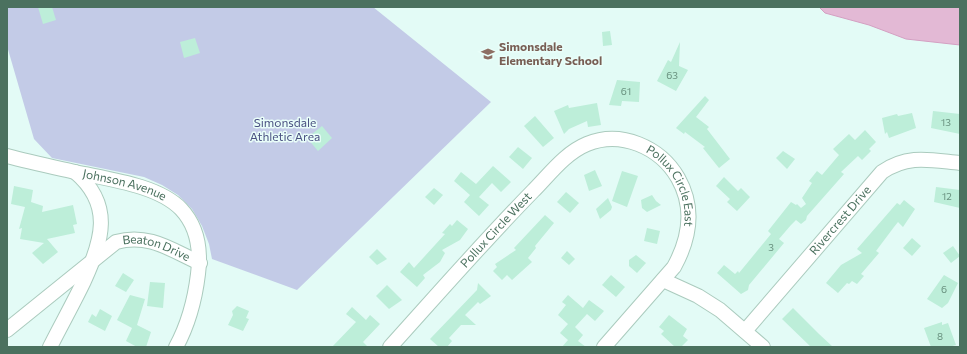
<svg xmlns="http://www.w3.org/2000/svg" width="967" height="354" viewBox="0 0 967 354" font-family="Commissioner,sans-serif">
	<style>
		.green { fill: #c3cbe7 }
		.water { fill: #e3b9d5; stroke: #d4a0c2 }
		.building { fill: #bdeed9 }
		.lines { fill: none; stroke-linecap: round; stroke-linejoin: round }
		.minor-casing { stroke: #abcbbe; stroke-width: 16 }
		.minor { stroke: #fff; stroke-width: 14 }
		.labels { text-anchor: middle; stroke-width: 3; stroke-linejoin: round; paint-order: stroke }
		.number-label { font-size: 10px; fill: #68907e }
		.education-label { font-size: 12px; font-weight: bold; fill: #785e54; stroke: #e9fef9; text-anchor: start }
		.park-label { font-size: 12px; fill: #495081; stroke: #e9fef9 }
		.street-label { font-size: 12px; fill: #4b715f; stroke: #e9fef9 }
	</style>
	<rect width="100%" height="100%" fill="#e3fbf6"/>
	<path class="green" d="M7 7H373L491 102 297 290 212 259 209 244 202 226 192 209 178 195 162 185 144 177 52 158 34 139 7 46Z"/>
	<path class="water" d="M819 7H960V45L906 39 869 25 825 13Z"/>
	<g class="building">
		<path d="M38 7H52L56 20 43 24Z"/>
		<path d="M610 31 612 45 603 46 602 32Z"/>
		<path d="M195 38 200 53 184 58 180 42Z"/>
		<path d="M680 42 679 66 688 70 676 91 657 81 668 60 671 62Z"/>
		<path d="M617 80 640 82 639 102 622 101 621 106 609 105Z"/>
		<path d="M705 96 709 100 696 117 709 127 707 129 730 159 719 168 703 148 705 147 685 132 684 134 676 128Z"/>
		<path d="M597 103 601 125 588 127 587 121 569 129 564 134 554 111 568 105 569 108Z"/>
		<path d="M933 111 960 114V134L931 128Z"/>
		<path d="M912 113 916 128 889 138 887 132 885 134 882 118 897 114 898 116Z"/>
		<path d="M535 116 554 138 543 147 524 126Z"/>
		<path d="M322 126 332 138 318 151 307 138Z"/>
		<path d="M865 130 876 142 869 149 871 151 862 160 858 156 841 172 844 174 807 216 806 220 801 224 796 220 791 225 779 239 784 243 749 285 748 290 741 294 717 273 724 265 735 274 738 271 739 273 771 234 768 231 791 202 796 205 797 204 801 208 806 204 802 198 812 183 809 181 817 171 822 175 839 155 833 149 849 134 855 140Z"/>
		<path d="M518 147 532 158 523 169 509 157Z"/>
		<path d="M783 151 795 159 787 169 776 158Z"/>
		<path d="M493 166 511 182 501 192 492 183 479 197 489 205 479 216 464 202 470 195 454 181 461 172 476 184Z"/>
		<path d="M595 170 602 186 589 191 584 175Z"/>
		<path d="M622 171 638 176 627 207 612 201Z"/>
		<path d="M724 177 738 191 741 188 750 197 737 211 727 202 730 199 716 186Z"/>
		<path d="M14 186 33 190 31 202 43 206 42 212 73 205 77 224 73 225 75 233 47 239 58 252 43 264 32 253 44 243 20 239 22 228 19 229 25 207 11 204Z"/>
		<path d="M936 187 960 190V208L934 202Z"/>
		<path d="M434 188 443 195 434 205 425 197Z"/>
		<path d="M566 192 579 203 570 213 557 202Z"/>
		<path d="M652 195 656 201 661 205 647 212 642 208 641 200Z"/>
		<path d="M608 198 612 207 611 210 600 219 596 209Z"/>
		<path d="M904 200 915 209 903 227 898 222 894 227 876 251 879 253 861 274 864 276 857 284 852 281 849 284 847 283 838 293 826 283 841 265 862 253 857 249 897 203 900 205Z"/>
		<path d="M545 215 554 223 535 246 536 248 528 258 532 262 512 280 507 275 502 280 493 271 497 267 495 264 516 250 514 248Z"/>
		<path d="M457 220 468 229 460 240 442 250 445 253 440 262 423 275 425 278 417 287 400 272 409 262 414 268 445 234 442 233 450 224 452 226Z"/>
		<path d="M647 228 660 231 657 244 644 241Z"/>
		<path d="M912 238 921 246 912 256 903 248Z"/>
		<path d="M953 246 960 256 951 263 943 253Z"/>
		<path d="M377 249 387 259 377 265 369 257Z"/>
		<path d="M567 251 575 259 569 265 561 258Z"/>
		<path d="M636 255 646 263 637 273 629 266V260Z"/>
		<path d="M123 273 134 280 126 292 115 286Z"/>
		<path d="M611 275 625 287 616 297 602 285Z"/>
		<path d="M944 275 958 283 948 303 942 308 927 299Z"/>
		<path d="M150 282 165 283 163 308 147 306Z"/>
		<path d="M478 283 491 296 480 304 478 302 465 315 476 325H461L449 338 452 341 447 347H439L430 339 477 290Z"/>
		<path d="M387 285 402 300 389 309 376 296Z"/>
		<path d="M130 295 145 299 137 325 151 332 146 347H137L126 341 132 328 117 320Z"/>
		<path d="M568 295 583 308 589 300 604 311 595 321 587 314 575 327 583 335 578 341 586 347H562L568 340 560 333 568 324 558 315 566 305 562 302Z"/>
		<path d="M237 306 249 311 246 318 249 319 243 331 228 325 233 315 232 311Z"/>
		<path d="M352 307 366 320 370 315 380 324 363 342 368 347H332L356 322 346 314Z"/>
		<path d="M793 308 819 334 833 347H811L782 319Z"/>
		<path d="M100 309 112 316 105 331 88 322 92 314 96 317Z"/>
		<path d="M669 315 687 329 683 336 688 340 681 347H675L661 334 664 331 659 327Z"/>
		<path d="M942 322V325L948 323 956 345 949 347H931L924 328Z"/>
	</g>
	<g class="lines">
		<g class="minor-casing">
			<g id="minor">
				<path id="s1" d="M7 156C30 162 53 167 75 172 107 179 158 185 181 209 198 227 201 250 198 274 195 299 188 325 176 347"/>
				<path d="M663 280 698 296 720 310 763 347"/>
				<path id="s2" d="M7 330 116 242C149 233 171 250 200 263"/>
				<path id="s3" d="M745 331 882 172C908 154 930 160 960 163"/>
				<path d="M50 347C61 325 73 304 84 281 102 241 114 205 75 172"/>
				<path id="s4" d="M390 347C437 295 483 242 533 191 549 175 565 153 587 144 621 130 660 147 678 178 695 208 690 238 674 267L604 347"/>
			</g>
		</g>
		<use href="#minor" class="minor"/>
	</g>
	<defs>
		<g id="school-bare" transform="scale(1.08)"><path d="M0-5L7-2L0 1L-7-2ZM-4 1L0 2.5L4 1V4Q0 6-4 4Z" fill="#8d6e63" stroke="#e9fef9" stroke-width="2.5" paint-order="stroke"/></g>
	</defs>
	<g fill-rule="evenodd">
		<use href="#school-bare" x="488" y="54"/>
	</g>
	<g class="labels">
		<g class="number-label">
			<text x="672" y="79">63</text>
			<text x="626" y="95">61</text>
			<text x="946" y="126">13</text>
			<text x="947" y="200">12</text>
			<text x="771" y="251">3</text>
			<text x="944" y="293">6</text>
			<text x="940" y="340">8</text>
		</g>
		<g class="education-label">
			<text x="499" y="51">Simonsdale<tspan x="499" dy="14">Elementary School</tspan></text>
		</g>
		<g class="park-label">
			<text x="285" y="127">Simonsdale<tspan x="285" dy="14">Athletic Area</tspan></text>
		</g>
		<g class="street-label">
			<text dy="4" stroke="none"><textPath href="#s1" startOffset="121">Johnson Avenue</textPath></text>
			<text dy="4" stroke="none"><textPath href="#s4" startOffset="393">Pollux Circle East</textPath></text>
			<text dy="4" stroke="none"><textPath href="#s3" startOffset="146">Rivercrest Drive</textPath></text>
			<text dy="4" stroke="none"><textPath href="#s4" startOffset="158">Pollux Circle West</textPath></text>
			<text dy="4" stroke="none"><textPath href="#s2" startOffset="182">Beaton Drive</textPath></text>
		</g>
	</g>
	<rect width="967" height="354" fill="none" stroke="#4b715f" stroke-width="16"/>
</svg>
